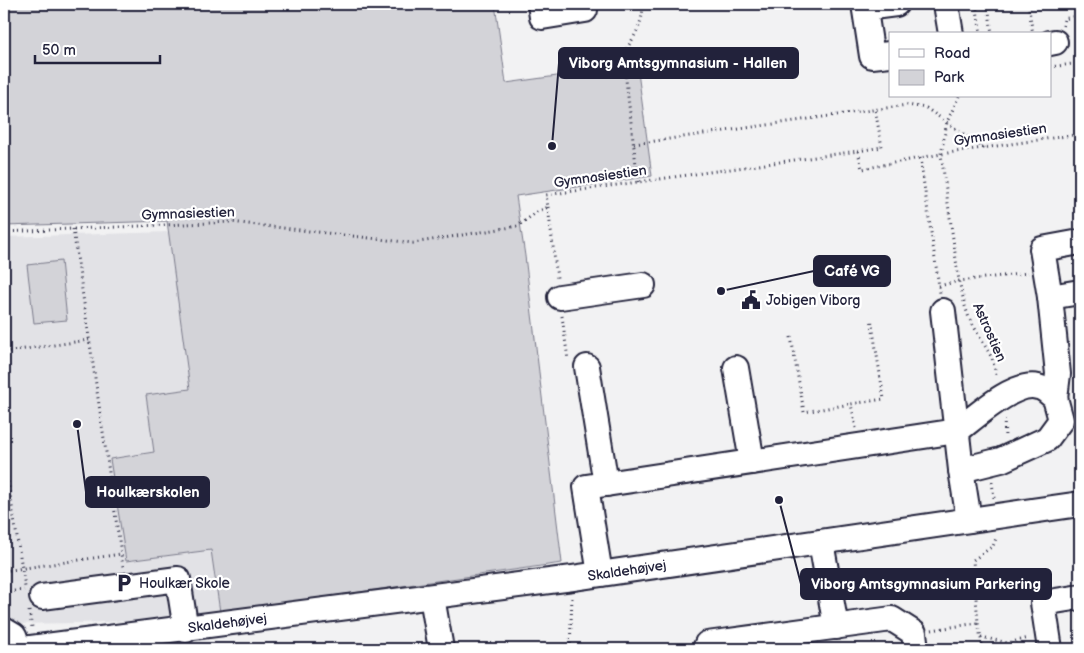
<svg xmlns="http://www.w3.org/2000/svg" width="1084" height="653" viewBox="0 0 1084 653" font-family="'Balsamiq Sans',sans-serif">
	<style>
		.built { fill: #e2e2e6 }
		.green { fill: #d3d3d8; stroke: #7a7a8a }
		.lines { fill: none; stroke-linecap: round; stroke-linejoin: round }
		.minor-casing { stroke: #22223b; stroke-width: 28 }
		.path { stroke: #22223b; stroke-width: 3; stroke-dasharray: 1 4; stroke-linecap: butt }
		.minor { stroke: #fff; stroke-width: 24 }
		.labels { text-anchor: middle; stroke-width: 4.5; stroke-linejoin: round; paint-order: stroke }
		.street-label { font-size: 14px; fill: #22223b; stroke: #fff }
		.poi-label { font-size: 14px; fill: #22223b; stroke: #fff; text-anchor: start }
		.leader { fill: none; stroke: #22223b; stroke-width: 2 }
		.callout-dot { fill: #22223b; stroke: #fff; stroke-width: 2 }
		.callout { fill: #22223b; stroke: #22223b; stroke-width: 2 }
		.callout-label { font-size: 15px; text-anchor: middle; font-weight: bold; fill: #fff }
	</style>
	<rect width="100%" height="100%" fill="#f2f2f3"/>
	<filter id="ink" filterUnits="userSpaceOnUse"><feTurbulence type="fractalNoise" baseFrequency=".02" numOctaves="2"/><feDisplacementMap in="SourceGraphic" scale="10" xChannelSelector="R" yChannelSelector="G"/><feConvolveMatrix kernelMatrix="1 2 1 2 8 2 1 2 1" color-interpolation-filters="sRGB"/></filter>
	<g filter="url(#ink)">
		<path class="built" d="M169 232 190 390 154 452 110 459 127 561 211 550 220 612 127 621 81 623 4 624V237Z"/>
		<g class="green">
			<path d="M4 4H495L506 83 637 65 652 176 516 196 525 256 562 563 220 612 211 550 126 561 110 459 154 452 146 395 190 389 167 221 4 226Z"/>
			<path d="M61 261 67 320 34 323 27 265Z"/>
		</g>
		<g class="lines">
			<g class="minor-casing">
				<g id="minor">
					<path d="M540 4 542 17 585 10"/>
					<path d="M864 4 872 56 890 54"/>
					<path d="M946 4 951 34"/>
					<path d="M865 8 896 4"/>
					<path d="M1050 43 1055 42"/>
					<path d="M560 297 643 285"/>
					<path d="M1050 297 1080 292"/>
					<path d="M943 311 961 470 969 520"/>
					<path d="M587 367 606 484"/>
					<path d="M736 368 752 462"/>
					<path d="M1055 398 1058 374 1050 297 1042 249 1080 242"/>
					<path d="M821 542 836 627"/>
					<path d="M600 574 586 487 957 431C974 418 1015 380 1038 387 1044 388 1050 394 1055 398L1061 420 1047 439 1001 460 961 470"/>
					<path d="M42 597 178 579 186 630"/>
					<path d="M432 597 441 649"/>
					<path d="M4 630 14 636 19 649"/>
					<path id="s1" d="M23 649 573 578 1080 504"/>
					<path d="M705 649 707 644 892 619 914 633 916 649"/>
					<path d="M1050 649 1043 603 1080 597"/>
				</g>
			</g>
			<g class="path">
				<path d="M976 4 981 34"/>
				<path d="M988 4 992 34"/>
				<path d="M1028 4 1033 34"/>
				<path d="M1063 26 1064 19 1080 15"/>
				<path d="M1050 67 1080 63"/>
				<path d="M959 96 947 122 941 154 959 281 965 306 969 318 992 358 997 378"/>
				<path d="M634 144 907 105 926 108 984 148"/>
				<path d="M858 151 882 147 875 109"/>
				<path d="M920 158 940 293"/>
				<path d="M638 182 623 54C634 38 643 24 643 4"/>
				<path d="M548 207 557 278"/>
				<path d="M73 229 123 567"/>
				<path d="M4 232 231 222 413 243 518 226 537 212 548 207 546 195 858 151 862 169 941 154 1080 134"/>
				<path d="M939 286 959 281 1028 273"/>
				<path d="M562 316 568 360"/>
				<path d="M791 337 804 412 851 404"/>
				<path d="M4 352 89 340"/>
				<path d="M1004 419 1005 437"/>
				<path d="M856 428 851 404 884 399 871 318"/>
				<path d="M4 469H6L25 587"/>
				<path d="M992 482 994 498"/>
				<path d="M4 571 121 554"/>
				<path d="M975 591 1005 587"/>
				<path d="M4 592 24 590"/>
				<path d="M29 611 32 627"/>
				<path d="M932 630 978 623"/>
				<path d="M981 637 1008 643 1029 638"/>
				<path d="M570 649 572 597"/>
				<path d="M983 649 978 623 973 560 993 546 997 536"/>
				<path d="M1000 649 1008 644"/>
			</g>
			<use href="#minor" class="minor"/>
		</g>
	</g>
	<defs>
		<g id="civic-bare" transform="scale(1.5)"><path d="M-.6-6.5H3V-4.5H.6V-3L4-1V1h2V6H-6V1h2V-1L-.6-3ZM-1.2 2.5V6h2.4V2.5Z" fill="#22223b" stroke="#fff" stroke-width="2.5" paint-order="stroke"/></g>
		<g id="parking-bare" transform="scale(1.5)"><path d="M-3.5-5.5H1a3.5 3.5 0 0 1 0 7H-1V5.5H-3.5ZM-1-3.4V-.6H.8a1.4 1.4 0 0 0 0-2.8Z" fill="#22223b" stroke="#fff" stroke-width="2.5" paint-order="stroke"/></g>
	</defs>
	<g fill-rule="evenodd">
		<use href="#civic-bare" x="751" y="300"/>
		<use href="#parking-bare" x="124" y="583"/>
	</g>
	<g class="labels">
		<g class="street-label">
			<text transform="translate(1000 134) rotate(-8)" y="5">Gymnasiestien</text>
			<text transform="translate(600 176) rotate(-8)" y="5">Gymnasiestien</text>
			<text transform="translate(188 213) rotate(-2)" y="5">Gymnasiestien</text>
			<text transform="translate(990 332) rotate(66)" y="5">Astrostien</text>
			<text dy="5" stroke="none"><textPath href="#s1" startOffset="609">Skaldehøjvej</textPath></text>
			<text dy="5" stroke="none"><textPath href="#s1" startOffset="206">Skaldehøjvej</textPath></text>
		</g>
		<g class="poi-label">
			<text x="766" y="305">Jobigen Viborg</text>
			<text x="139" y="588">Houlkær Skole</text>
		</g>
	</g>
	<path class="leader" d="M552 146L559 63M721 291L814 271M77 424L86 492M779 500L801 584"/>
	<g class="callout-dot">
		<circle cx="552" cy="146" r="5"/>
		<circle cx="721" cy="291" r="5"/>
		<circle cx="77" cy="424" r="5"/>
		<circle cx="779" cy="500" r="5"/>
	</g>
	<g class="callout">
		<rect x="559" y="48" width="239" height="30" rx="5"/>
		<rect x="814" y="256" width="76" height="30" rx="5"/>
		<rect x="86" y="477" width="123" height="30" rx="5"/>
		<rect x="801" y="569" width="250" height="30" rx="5"/>
	</g>
	<g class="callout-label">
		<text x="678" y="68">Viborg Amtsgymnasium - Hallen</text>
		<text x="852" y="276">Café VG</text>
		<text x="148" y="497">Houlkærskolen</text>
		<text x="926" y="589">Viborg Amtsgymnasium Parkering</text>
	</g>
	<rect width="1084" height="653" fill="none" stroke="#fff" stroke-width="20"/>
	<rect x="10" y="10" width="1064" height="633" fill="none" stroke="#22223b" stroke-width="2" filter="url(#ink)"/>
	<rect x="889" y="32" width="162" height="65" fill="#ffffff" stroke="#a7a7b1"/>
	<rect x="899" y="49" width="25" height="8" fill="#ffffff" stroke="#a7a7b1"/>
	<text x="934" y="58" font-size="15" fill="#22223b">Road</text>
	<rect x="899" y="70" width="25" height="15" fill="#d3d3d8" stroke="#a7a7b1"/>
	<text x="934" y="82" font-size="15" fill="#22223b">Park</text>
	<path d="M35 55v8h125v-8" fill="none" stroke="#22223b" stroke-width="2.5"/>
	<text x="42" y="55" font-size="15" fill="#22223b" stroke="#ffffff" stroke-width="4" paint-order="stroke">50 m</text>
</svg>
